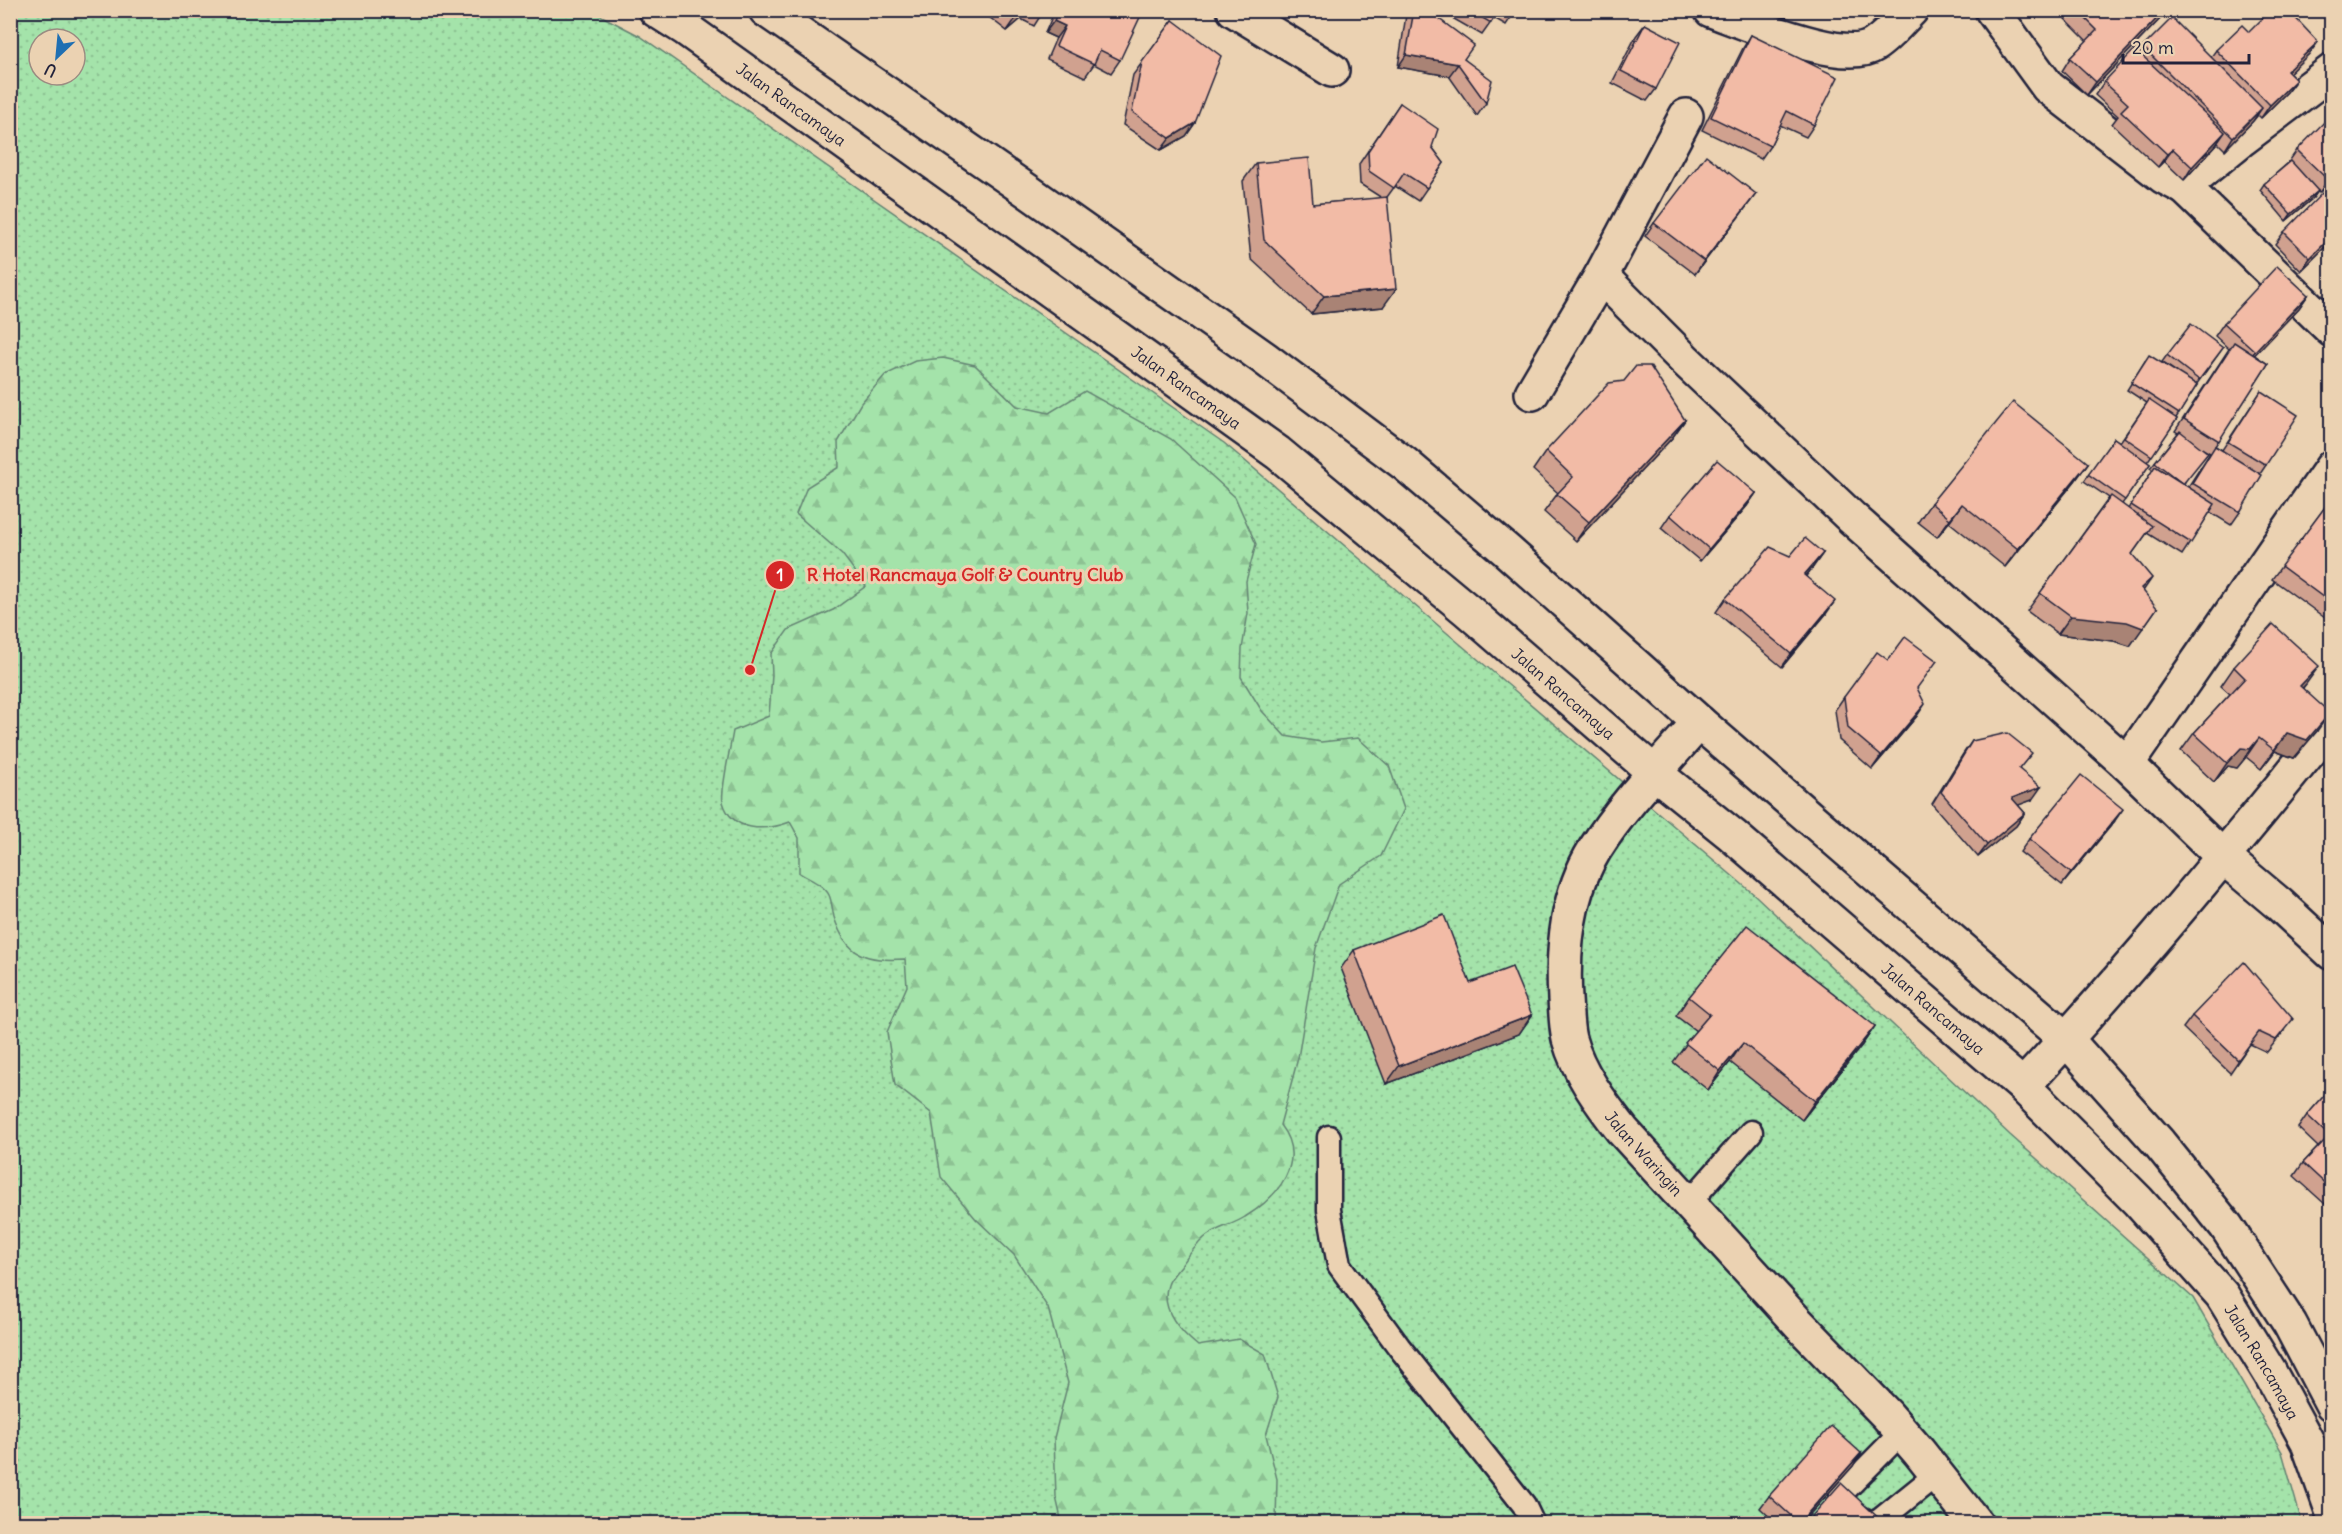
<svg xmlns="http://www.w3.org/2000/svg" width="2342" height="1534" viewBox="0 0 2342 1534" font-family="Delius,sans-serif">
	<style>
		.grass { fill: url(#grass-dots); stroke: #638272; stroke-width: 1.5; fill-rule: evenodd }
		.forest { fill: url(#forest-firs); stroke: #638272; stroke-width: 1.5 }
		.lines { fill: none; stroke-linecap: round; stroke-linejoin: round }
		.lane-casing { stroke: #22223b; stroke-width: 27 }
		.street-casing { stroke: #22223b; stroke-width: 38 }
		.secondary-casing { stroke: #22223b; stroke-width: 38 }
		.lane { stroke: #ebd2b2; stroke-width: 22 }
		.street { stroke: #ebd2b2; stroke-width: 33 }
		.secondary { stroke: #ebd2b2; stroke-width: 33 }
		.wall { fill: #d0a18f; stroke: #22223b; stroke-width: 1.5; fill-rule: evenodd }
		.shaded-wall { fill: #a98374; stroke: #22223b; stroke-width: 1.5 }
		.building { fill: #f2bba6; stroke: #22223b; stroke-width: 1.5 }
		.labels { text-anchor: middle; stroke-width: 6; stroke-linejoin: round; paint-order: stroke }
		.street-label { font-size: 16px; fill: #22223b; stroke: #ebd2b2 }
		.leader { fill: none; stroke: #d62828; stroke-width: 2 }
		.callout-dot { fill: #d62828; stroke: #ebd2b2; stroke-width: 2 }
		.mark-label { font-size: 18px; text-anchor: middle; font-weight: bold; fill: #fff }
		.callout-label { font-size: 18px; text-anchor: middle; font-weight: bold; fill: #d62828; stroke: #ebd2b2; stroke-width: 6; stroke-linejoin: round; paint-order: stroke }
	</style>
	<defs>
		<pattern id="grass-dots" width="8" height="8" patternUnits="userSpaceOnUse" patternTransform="scale(1.5)"><rect width="8" height="8" fill="#a4e3aa"/><path d="M2 2h.1M6 6h.1" fill="none" stroke="#8dc293" stroke-width="1.8" stroke-linecap="round"/></pattern>
		<pattern id="forest-firs" width="22" height="20" patternUnits="userSpaceOnUse" patternTransform="scale(1.5)"><rect width="22" height="20" fill="#a4e3aa"/><path d="M5 1l3.5 6h-7zM16 11l3.5 6h-7z" fill="#8dc293"/></pattern>
	</defs>
	<rect width="100%" height="100%" fill="#ebd2b2"/>
	<filter id="ink" filterUnits="userSpaceOnUse"><feTurbulence type="fractalNoise" baseFrequency=".0167" numOctaves="2"/><feDisplacementMap in="SourceGraphic" scale="12" xChannelSelector="R" yChannelSelector="G"/><feConvolveMatrix kernelMatrix="1 2 1 2 8 2 1 2 1" color-interpolation-filters="sRGB"/></filter>
	<g filter="url(#ink)">
		<path class="grass" d="M590 10 640 36 1224 443 1756 896 2010 1135 2193 1298 2282 1452 2302 1523 11 1524V11ZM39 39H75V75H39Z"/>
		<path class="forest" d="M943 358 975 365 1017 406 1049 413 1085 391 1171 439 1235 497 1256 544 1246 581 1248 613 1242 649 1241 677 1262 711 1285 736 1321 742 1358 738 1389 766 1404 809 1381 856 1339 884 1316 948 1298 1058 1280 1125C1308 1161 1278 1197 1245 1217 1233 1225 1215 1228 1204 1238 1195 1246 1188 1256 1181 1266 1177 1271 1170 1278 1168 1285 1159 1310 1181 1332 1198 1346L1239 1339 1265 1354 1278 1397 1266 1435 1277 1479 1276 1523H1062L1056 1497 1054 1438 1068 1383 1048 1308 1014 1255 976 1219 941 1177 931 1113 895 1085 887 1032 907 986 905 959C866 961 847 957 834 917 832 910 832 901 829 895 824 885 808 878 799 873V838L790 822C766 831 732 833 723 802 720 792 731 745 733 731L769 716 772 675 771 654 788 630 833 610 866 586 842 554 796 514 807 487 839 467 838 442 861 403 885 375 915 361Z"/>
		<g class="lines">
			<g class="lane-casing">
				<g id="lane">
					<path d="M1329 1137V1210L1339 1265 1399 1347 1524 1505 1533 1524"/>
					<path d="M1688 1204 1751 1132"/>
					<path d="M1901 1433 1841 1494C1841 1507 1861 1520 1874 1523L1880 1520 1937 1474"/>
				</g>
			</g>
			<g class="street-casing">
				<g id="street">
					<path d="M1234 10 1332 70"/>
					<path d="M1711 10C1745 22 1844 65 1874 45 1888 36 1900 21 1911 10"/>
					<path d="M1992 10 2048 87 2164 177 2185 188"/>
					<path d="M2332 71 2242 139 2194 178 2185 188 2332 330"/>
					<path d="M1601 276 1684 359 1852 518 2127 764 2223 857 2279 904 2332 953"/>
					<path d="M1532 393 1601 276 1686 116"/>
					<path id="s1" d="M1699 722C1664 763 1624 803 1595 849 1567 894 1562 947 1565 999 1566 1012 1566 1027 1569 1039 1578 1072 1601 1103 1622 1130L1798 1323 1887 1415 1919 1452 1976 1524"/>
					<path d="M2127 764 2332 467"/>
					<path d="M2023 1086C2131 970 2232 847 2332 724"/>
				</g>
			</g>
			<g class="secondary-casing">
				<g id="secondary">
					<path id="s2" d="M656 10 686 29 1278 453 1467 610 1655 773 1732 835 2023 1086 2138 1201 2222 1295 2270 1373 2308 1443 2332 1510"/>
					<path d="M766 10 1029 192 1264 358 1405 464 1506 550 1699 722 2067 1040 2159 1143 2226 1226 2290 1324 2332 1404"/>
				</g>
			</g>
			<use href="#lane" class="lane"/>
			<use href="#street" class="street"/>
			<use href="#secondary" class="secondary"/>
		</g>
		<g class="wall">
			<path d="M980 10H1044L1034 26 1021 19 1007 31Z"/>
			<path d="M1055 10H1132L1120 60 1111 73 1094 64 1085 77 1047 59 1056 38 1045 33Z"/>
			<path d="M1409 10H1427L1464 59 1486 103 1477 116 1449 76 1398 67 1406 15Z"/>
			<path d="M1440 10H1516L1506 25 1494 18 1482 35 1440 11Z"/>
			<path d="M2071 10H2165L2161 18 2087 95 2062 71 2070 58 2087 41 2065 19Z"/>
			<path d="M2319 10H2331V28Z"/>
			<path d="M1173 20 1195 123 1186 136 1161 150 1123 125 1133 75Z"/>
			<path d="M1645 24 1656 89 1647 101 1612 83 1636 36Z"/>
			<path d="M2249 32 2318 42 2309 54 2289 73 2296 80 2287 92 2261 118 2258 115 2253 121 2225 150 2218 143 2184 180 2164 161 2158 167 2112 124 2118 116 2095 95 2104 82 2139 53 2143 47 2211 57 2216 50Z"/>
			<path d="M1751 35 1814 125 1806 137 1780 125 1770 146 1761 159 1702 130 1743 48Z"/>
			<path d="M1400 103 1432 147 1444 163 1418 201 1395 186 1387 197 1383 307 1311 314 1251 259 1243 181 1256 163 1313 204 1382 198 1360 184 1359 164Z"/>
			<path d="M2297 150 2331 180 2319 193 2318 191 2313 198 2286 221 2260 190 2264 184 2288 163Z"/>
			<path d="M1756 194 1695 274 1645 236 1654 223Z"/>
			<path d="M2284 232 2331 241 2301 271 2275 244Z"/>
			<path d="M2308 295 2299 308 2254 355 2268 364 2215 446 2222 450 2261 391 2266 465 2260 474 2240 512 2231 525 2210 512 2182 555 2147 533 2132 554 2143 591 2130 646 2114 641 2058 634 2027 611 2109 498 2084 481 2114 438 2120 442 2147 403 2127 390 2145 361 2178 373 2162 362 2167 355 2223 348 2196 385H2197L2176 418 2177 419 2147 462 2150 464 2122 504 2128 509 2153 470 2150 468 2178 433 2175 431 2229 349 2215 336 2224 323ZM2201 448 2210 453 2188 487 2184 484Z"/>
			<path d="M1685 420 1672 438 1576 541 1544 512 1558 493 1533 470 1546 451Z"/>
			<path d="M2088 463 2075 481 2005 567 1949 522 1937 537 1918 522 1931 503Z"/>
			<path d="M1756 493 1747 506 1700 561 1661 528 1670 515Z"/>
			<path d="M2331 499V609L2325 618 2272 579Z"/>
			<path d="M1823 553 1806 576 1826 614 1782 667 1716 612 1725 599 1790 556Z"/>
			<path d="M2234 667 2306 684 2303 688 2317 731 2294 758 2275 751 2261 769 2246 757 2237 768 2228 766 2214 782 2181 751 2194 733 2230 694 2221 686Z"/>
			<path d="M1917 688V716L1872 769 1839 740 1835 710 1844 697Z"/>
			<path d="M1972 741 2020 770 2032 800 2018 805 2025 813 2016 826 1978 857 1932 804 1963 754Z"/>
			<path d="M2114 822 2062 885 2020 852 2029 839Z"/>
			<path d="M1354 950 1470 983 1532 1015 1519 1034 1386 1084 1341 968Z"/>
			<path d="M1689 997 1875 1026 1862 1045 1802 1120 1730 1062 1708 1090 1673 1062 1696 1031 1676 1016Z"/>
			<path d="M2192 1016 2284 1031 2267 1052 2250 1044 2230 1073 2183 1028Z"/>
			<path d="M2331 1088V1197L2325 1204 2294 1176 2303 1163 2318 1147 2298 1128 2307 1115Z"/>
			<path d="M1861 1453 1853 1466 1801 1524H1777L1760 1508 1769 1496Z"/>
		</g>
		<g class="shaded-wall">
			<path d="M1025 10H1027L1021 19 1007 31 1016 18Z"/>
			<path d="M2165 10H2166L2161 18 2087 95 2096 82Z"/>
			<path d="M1054 21 1065 26 1056 38 1045 33Z"/>
			<path d="M2318 42 2309 54 2279 83 2287 71Z"/>
			<path d="M1406 55 1458 64 1449 76 1398 67Z"/>
			<path d="M2296 80 2287 92 2261 118 2270 105Z"/>
			<path d="M2262 108 2253 121 2225 150 2233 137Z"/>
			<path d="M1195 123 1186 136 1161 150 1170 138Z"/>
			<path d="M2225 132 2216 145 2184 180 2192 167Z"/>
			<path d="M2173 149 2164 161 2158 167 2167 154Z"/>
			<path d="M2331 177V180L2319 193 2328 180Z"/>
			<path d="M2318 191 2313 198 2286 221 2291 214Z"/>
			<path d="M1756 194 1747 206 1695 274 1704 261Z"/>
			<path d="M2331 237V241L2301 271 2310 258Z"/>
			<path d="M1396 289 1383 307 1311 314 1324 296Z"/>
			<path d="M2308 295 2299 308 2246 364 2255 351Z"/>
			<path d="M1685 420 1672 438 1576 541 1589 522Z"/>
			<path d="M2088 463 2075 481 2005 567 2018 549Z"/>
			<path d="M1756 493 1747 506 1700 561 1709 549Z"/>
			<path d="M1962 504 1949 522 1937 537 1950 519Z"/>
			<path d="M1823 553 1814 566 1796 588 1804 575Z"/>
			<path d="M2152 578 2139 597 2141 588Z"/>
			<path d="M1835 601 1826 614 1782 667 1791 654Z"/>
			<path d="M2157 608 2130 646 2114 641 2058 634 2071 616Z"/>
			<path d="M2319 666 2306 684 2287 704 2300 686Z"/>
			<path d="M1925 704 1917 716 1872 769 1881 756Z"/>
			<path d="M2330 713 2317 731 2294 758 2275 751 2261 769 2287 733Z"/>
			<path d="M2259 738 2246 757 2237 768 2228 766 2214 782 2227 763 2241 748Z"/>
			<path d="M2041 787 2032 800 2003 811 2012 798Z"/>
			<path d="M2123 809 2114 822 2062 885 2071 873Z"/>
			<path d="M2025 813 2016 826 1978 857 1987 845Z"/>
			<path d="M1532 1015 1519 1034 1386 1084 1399 1066Z"/>
			<path d="M1875 1026 1862 1045 1802 1120 1815 1101Z"/>
			<path d="M1743 1043 1730 1062 1708 1090 1720 1071Z"/>
			<path d="M1861 1453 1853 1466 1801 1524H1799Z"/>
		</g>
		<g class="building">
			<path d="M1006 10H1025L1016 18Z"/>
			<path d="M1058 10H1132L1141 15 1120 60 1100 50 1094 64 1056 46 1065 26 1054 21Z"/>
			<path d="M1414 10H1427L1474 45 1464 59 1492 80 1486 103 1458 64 1406 55Z"/>
			<path d="M1469 10H1498L1491 23Z"/>
			<path d="M2077 10H2165L2096 82 2070 58 2097 30Z"/>
			<path d="M2271 10H2288L2318 42 2287 71 2296 80 2270 105 2216 50 2242 25 2249 32Z"/>
			<path d="M2172 18 2262 108 2233 137 2143 47Z"/>
			<path d="M1173 20 1221 56 1195 123 1170 138 1132 112 1142 62Z"/>
			<path d="M1645 24 1680 42 1656 89 1621 71Z"/>
			<path d="M1751 35 1838 77 1814 125 1787 111 1770 146 1711 117Z"/>
			<path d="M2135 49 2225 132 2192 167 2173 149 2167 154 2121 111 2128 104 2104 82Z"/>
			<path d="M1400 103 1438 129 1432 147 1444 163 1427 188 1404 173 1394 188 1369 171 1368 151Z"/>
			<path d="M2331 115V177L2328 180 2297 150Z"/>
			<path d="M1706 155 1756 194 1704 261 1654 223Z"/>
			<path d="M1309 158 1313 204 1387 197 1396 289 1324 296 1264 240 1256 163Z"/>
			<path d="M2291 161 2318 191 2291 214 2264 184Z"/>
			<path d="M2331 184V237L2310 258 2284 232Z"/>
			<path d="M2277 266 2308 295 2255 351 2224 323Z"/>
			<path d="M2191 324 2223 348 2199 380 2167 355Z"/>
			<path d="M2234 342 2268 364 2219 441 2184 419Z"/>
			<path d="M2149 355 2197 385 2179 414 2131 383Z"/>
			<path d="M1636 366H1650L1685 420 1589 522 1557 494 1573 477 1546 451 1609 383 1624 381Z"/>
			<path d="M2261 391 2298 415 2266 465 2228 442Z"/>
			<path d="M2149 400 2177 419 2152 456 2124 437Z"/>
			<path d="M2013 402 2088 463 2018 549 1962 504 1950 519 1931 503Z"/>
			<path d="M2180 431 2208 453 2183 484 2155 462Z"/>
			<path d="M2114 438 2150 464 2125 500 2088 474Z"/>
			<path d="M2215 446 2262 475 2240 512 2192 483Z"/>
			<path d="M1717 460 1756 493 1709 549 1670 515Z"/>
			<path d="M2155 466 2215 504 2191 543 2131 505Z"/>
			<path d="M2111 496 2152 526 2132 554 2152 578 2141 588 2157 608 2143 628 2127 622 2071 616 2040 593Z"/>
			<path d="M2331 499V603L2281 566Z"/>
			<path d="M1805 538 1823 553 1804 575 1835 601 1791 654 1725 599 1770 547 1790 556Z"/>
			<path d="M2273 624 2319 666 2300 686 2330 713 2307 740 2287 733 2274 750 2259 738 2250 749 2241 748 2227 763 2194 733 2245 678 2234 667Z"/>
			<path d="M1905 637 1937 661 1917 688 1925 704 1881 756 1848 728 1844 697 1877 652 1888 660Z"/>
			<path d="M2007 733 2032 753 2019 769 2041 787 2012 798 2025 813 1987 845 1941 792 1972 741Z"/>
			<path d="M2081 775 2123 809 2071 873 2029 839Z"/>
			<path d="M1444 915 1470 983 1512 967 1532 1015 1399 1066 1354 950Z"/>
			<path d="M1747 925 1875 1026 1815 1101 1743 1043 1720 1071 1685 1043 1710 1014 1689 997Z"/>
			<path d="M2244 962 2293 1019 2276 1040 2259 1032 2238 1060 2192 1016Z"/>
			<path d="M2331 1088V1189L2303 1163 2329 1136 2307 1115Z"/>
			<path d="M1831 1426 1861 1453 1799 1523 1769 1496Z"/>
			<path d="M1841 1483 1885 1524H1805Z"/>
		</g>
	</g>
	<g class="labels">
		<g class="street-label">
			<text dy="6" stroke="none"><textPath href="#s2" startOffset="165">Jalan Rancamaya</textPath></text>
			<text dy="6" stroke="none"><textPath href="#s2" startOffset="651">Jalan Rancamaya</textPath></text>
			<text dy="6" stroke="none"><textPath href="#s2" startOffset="1137">Jalan Rancamaya</textPath></text>
			<text dy="6" stroke="none"><textPath href="#s2" startOffset="1623">Jalan Rancamaya</textPath></text>
			<text dy="6" stroke="none"><textPath href="#s1" startOffset="498">Jalan Waringin</textPath></text>
			<text dy="6" stroke="none"><textPath href="#s2" startOffset="2108">Jalan Rancamaya</textPath></text>
		</g>
	</g>
	<path class="leader" d="M750 670L780 575"/>
	<g class="callout-dot">
		<circle cx="750" cy="670" r="6"/>
		<circle cx="780" cy="575" r="15"/>
	</g>
	<g class="mark-label">
		<text x="780" y="581">1</text>
	</g>
	<g class="callout-label">
		<text x="965" y="581">R Hotel Rancmaya Golf &amp; Country Club</text>
	</g>
	<rect width="2342" height="1534" fill="none" stroke="#ebd2b2" stroke-width="36"/>
	<rect x="18" y="18" width="2306" height="1498" fill="none" stroke="#22223b" stroke-width="2" filter="url(#ink)"/>
	<g transform="translate(57 57) rotate(206)"><circle r="28" fill="#ebd2b2" stroke="#9b8c82" stroke-width="1.5"/>
	<path d="M0-4.5L10 22L0 15L-10 22Z" fill="#1f6fb2"/>
	<text y="-9" font-size="16" font-weight="bold" text-anchor="middle" fill="#22223b">U</text>
	</g>
	<path d="M2123 54v9h126v-9" fill="none" stroke="#22223b" stroke-width="3"/>
	<text x="2132" y="54" font-size="18" fill="#22223b" stroke="#ebd2b2" stroke-width="4.5" paint-order="stroke">20 m</text>
</svg>
